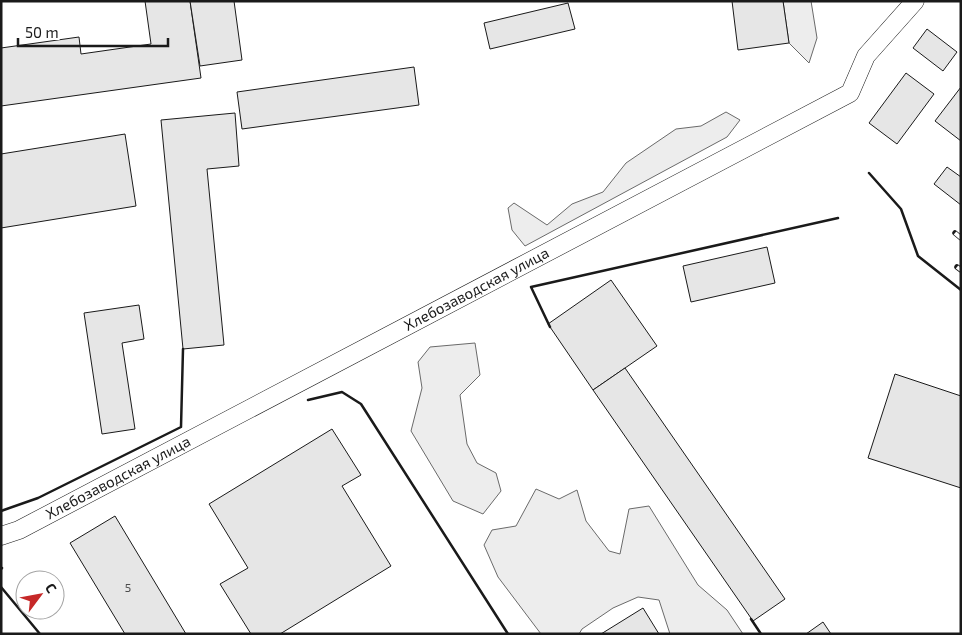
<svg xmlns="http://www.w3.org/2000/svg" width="962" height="635" viewBox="0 0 962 635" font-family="'Exo 2',sans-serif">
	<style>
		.built { fill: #ededed; stroke: #6a6a6a }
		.building { fill: #e6e6e6; stroke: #1a1a1a }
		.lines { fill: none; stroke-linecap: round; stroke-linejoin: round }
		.street-casing { stroke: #1a1a1a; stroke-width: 19 }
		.street { stroke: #fff; stroke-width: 18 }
		.rail-casing { stroke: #1a1a1a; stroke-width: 5.5 }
		.rail { stroke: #fff; stroke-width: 4; stroke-dasharray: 11; stroke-linecap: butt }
		.wall { stroke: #1a1a1a; stroke-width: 2.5 }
		.labels { text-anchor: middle; stroke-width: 4; stroke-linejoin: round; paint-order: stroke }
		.number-label { font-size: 12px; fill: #4d4d4d }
		.street-label { font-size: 15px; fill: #1a1a1a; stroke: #fff }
	</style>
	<rect width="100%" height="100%" fill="#fff"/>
	<g class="built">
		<path d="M783 1H811L817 38 809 63 789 43Z"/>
		<path d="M726 112 740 120 727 137 525 246 512 230 508 208 514 203 547 225 572 204 603 192 626 163 676 129 701 126Z"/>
		<path d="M475 343 480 375 460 395 467 444 477 463 496 473 501 491 483 514 453 501 411 431 422 388 418 362 430 347Z"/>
		<path d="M536 489 559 499 577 490 586 521 609 551 620 554 629 509 649 506 698 585 727 610 743 634H670L659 600 638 597 613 608 582 629 579 634H541L498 577 484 545 492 530 516 526Z"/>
	</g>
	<g class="building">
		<path d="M145 1H190L201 78 1 106V48L79 37 81 54 151 44Z"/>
		<path d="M190 1H234L242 60 200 66Z"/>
		<path d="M732 1H783L789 43 738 50Z"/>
		<path d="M568 3 575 29 490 49 484 23Z"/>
		<path d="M927 29 957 52 943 71 913 48Z"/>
		<path d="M414 67 419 105 242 129 237 92Z"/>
		<path d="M906 73 934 94 897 144 869 123Z"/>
		<path d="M961 87V141L935 121Z"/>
		<path d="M235 113 239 166 207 169 224 345 183 349 161 120Z"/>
		<path d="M125 134 136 206 1 228V154Z"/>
		<path d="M947 167 961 177V205L934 184Z"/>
		<path d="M767 247 775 283 691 302 683 266Z"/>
		<path d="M611 280 657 346 593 390 548 324Z"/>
		<path d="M139 305 144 339 122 343 135 429 102 434 84 313Z"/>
		<path d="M625 368 785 599 753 621 593 390Z"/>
		<path d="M895 374 961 396V488L868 458Z"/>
		<path d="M332 429 361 475 342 486 391 566 280 634H251L220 584 248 568 209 504Z"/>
		<path d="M115 516 186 634H125L70 543Z"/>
		<path d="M643 608 659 634H601Z"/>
		<path d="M823 622 831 634H806Z"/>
	</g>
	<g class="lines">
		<g class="street-casing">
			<g id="street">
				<path id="s1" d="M1 536 19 530 850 93 866 56 915 1"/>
			</g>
		</g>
		<use href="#street" class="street"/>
		<g class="rail-casing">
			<g id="rail">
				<path d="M955 233 961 238"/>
				<path d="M957 267 961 270"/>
			</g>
		</g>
		<use href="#rail" class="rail"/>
		<g class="wall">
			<path d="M869 173 901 209 918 256 961 290"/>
			<path d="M550 327 531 287 838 218"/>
			<path d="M308 400 342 392 361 404 508 634"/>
			<path d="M1 511 38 498 181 427 183 349"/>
			<path d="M1 569 2 568"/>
			<path d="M1 587 40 634"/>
			<path d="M751 619 761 634"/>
		</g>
	</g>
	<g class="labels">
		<g class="number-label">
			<text x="128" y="592">5</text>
		</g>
		<g class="street-label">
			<text dy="5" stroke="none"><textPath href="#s1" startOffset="536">Хлебозаводская улица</textPath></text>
			<text dy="5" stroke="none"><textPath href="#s1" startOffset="131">Хлебозаводская улица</textPath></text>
		</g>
	</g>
	<rect width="962" height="635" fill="none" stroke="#1a1a1a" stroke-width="5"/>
	<g transform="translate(40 595) rotate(58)"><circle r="24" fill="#ffffff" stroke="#a3a3a3"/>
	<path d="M0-4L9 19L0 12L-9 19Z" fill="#c62828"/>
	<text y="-8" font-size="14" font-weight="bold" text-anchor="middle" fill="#1a1a1a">С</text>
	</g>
	<path d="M18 38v8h150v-8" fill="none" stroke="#1a1a1a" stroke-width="2.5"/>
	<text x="25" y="38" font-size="15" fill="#1a1a1a" stroke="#ffffff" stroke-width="4" paint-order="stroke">50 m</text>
</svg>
